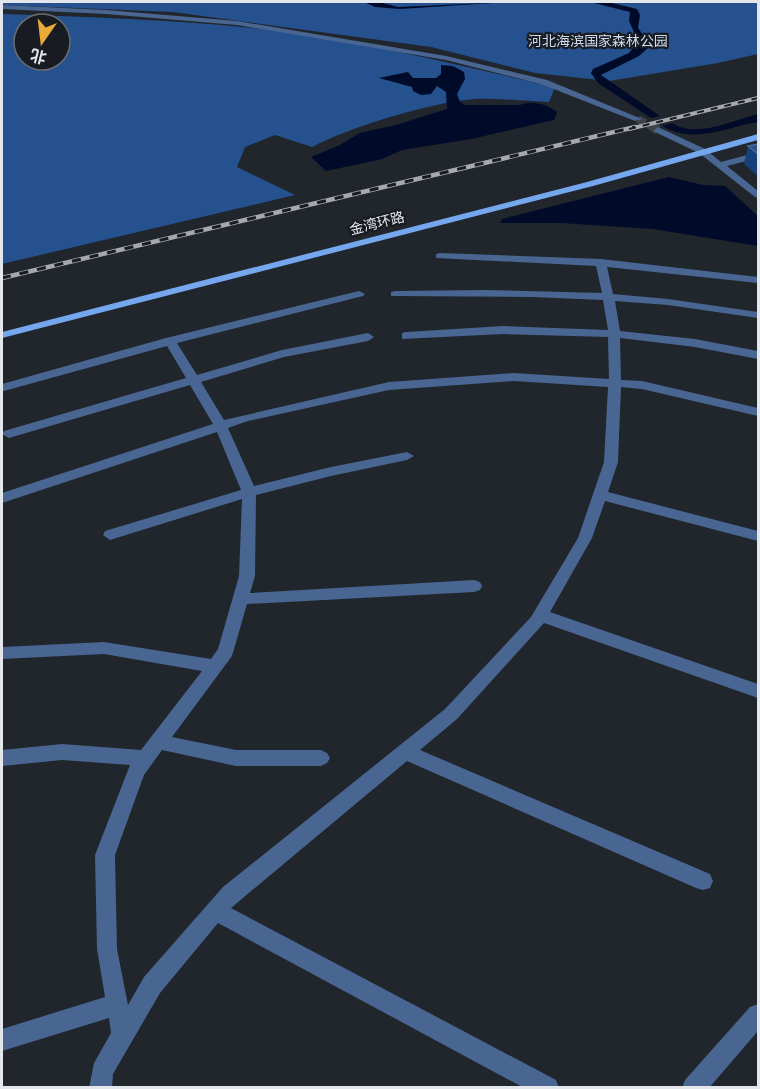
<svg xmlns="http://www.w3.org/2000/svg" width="760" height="1089" viewBox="0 0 760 1089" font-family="'Open Sans','Noto Sans SC',sans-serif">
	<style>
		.forest { fill: #25518e; fill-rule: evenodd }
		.water { fill: #000a29 }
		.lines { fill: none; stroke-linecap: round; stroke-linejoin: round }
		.minor-tunnel-far1 { stroke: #3e4249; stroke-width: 8; stroke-dasharray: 8 4; stroke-linecap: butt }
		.minor-tunnel { stroke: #3e4249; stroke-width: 10; stroke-dasharray: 10 5; stroke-linecap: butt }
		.minor { fill: #486691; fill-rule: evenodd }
		.major { fill: #75a7ee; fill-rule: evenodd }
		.rail-far1-casing { stroke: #a5a9ae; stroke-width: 4 }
		.rail-casing { stroke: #a5a9ae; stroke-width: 4.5 }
		.rail-far1 { stroke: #181c22; stroke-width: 2; stroke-dasharray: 7; stroke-linecap: butt }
		.rail { stroke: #181c22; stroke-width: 3; stroke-dasharray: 9; stroke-linecap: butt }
		.wall { fill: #154078 }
		.building { fill: #2c5284; stroke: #486994; stroke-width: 1.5 }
		.labels { text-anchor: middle; stroke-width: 4.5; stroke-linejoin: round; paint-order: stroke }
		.far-park-label { font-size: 14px; fill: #cfdbed; stroke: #181c22 }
		.far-street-label { font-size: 14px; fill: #e3e6eb; stroke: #181c22 }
	</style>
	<rect width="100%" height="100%" fill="#21252c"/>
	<g class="forest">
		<path d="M2 2H758V54L718 63 609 81 535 73 431 47 173 12 2 5Z"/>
		<path d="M2 14C94 17 187 20 279 31 372 43 464 67 555 87L549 102C525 101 499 98 475 99 428 103 353 126 312 147L275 135 245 147 237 167 295 195 2 264ZM24 24H60V60H24Z"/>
	</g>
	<g class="water">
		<path d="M364 2H379L398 7 509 2 400 9 375 7Z"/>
		<path d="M590 2H608L637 9 640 15 638 28 646 39 648 48 639 56 601 75 660 116 651 118 598 83 591 73 593 69 629 53 638 41 629 21 630 12Z"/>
		<path d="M441 65 453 66 464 72 465 79 457 94 460 102 465 105H520C533 100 546 104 557 112L554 120 471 139 402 150 382 159 326 171 311 157 340 145 360 133 396 125 447 109 446 92 437 86 431 94 421 95 413 91 412 87 379 78 408 72 413 78H436L441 74Z"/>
		<path d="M758 114V122C726 127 694 145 663 126L672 123C697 139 733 120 758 114Z"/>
		<path d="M669 177 703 185 725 186 758 216V246L653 229 562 223H500L502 219Z"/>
	</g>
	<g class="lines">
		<path class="minor-tunnel-far1" d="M638 119 656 129"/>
		<path class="minor-tunnel" d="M653 127 658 130"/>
		<g class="minor">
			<path d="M2 5 106 10 237 21 446 56 547 80 642 119 635 121 541 84 446 60 237 25 106 14 2 9Z"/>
			<path d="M658 127 705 149 721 162 758 152V158L727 166 758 191V198L755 197 699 153 655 132 654 130Z"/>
			<path d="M440 253 601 259 758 277V283L607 267 613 294 668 299 758 312V318L668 305 615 301 620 331 695 339 758 351V359L695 347 620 338 621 380 642 381 758 408V416L642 389 621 387 618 462 608 492 758 531V541L605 501 592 538 550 612 758 684V698L544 623 457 719 420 750 710 874 713 881 710 888 703 890 696 888 407 761 231 908 556 1080 559 1088H524L218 923 160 993 113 1074 112 1088H89L94 1063 111 1033 109 1018 2 1051V1029L105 997 97 949 95 855 130 765 62 760 2 766V750L62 744 141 750 202 671 104 654 2 659V647L104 642 211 659 218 649 239 576 242 499 110 540 103 535 105 531 241 490 217 432 2 503V493L213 424 190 385 9 438 2 434 4 431 186 378 167 346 4 391 2 390V384L166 338 359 291 365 294 363 296 177 343 197 375 282 350 368 333 374 337 368 341 284 357 201 382 224 420 389 382 514 373 609 379 608 337 503 334 402 339V333L406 332 503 326 608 330 603 300 532 297 391 296V292L395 291 486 290 602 293 596 266 436 258V254ZM514 381 608 387 604 462 578 538 531 617 445 709 223 887 144 977 128 1005 117 949 115 855 144 775 162 750 236 766H321L327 763 330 758 327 753 321 750H236L172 737 232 656 247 604 474 592 480 590 482 586 480 582 474 580 250 593 255 576 256 495 331 476 407 460 414 456 407 452 331 467 254 486 228 428 248 421 389 390Z"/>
			<path d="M758 1004V1031L709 1088H682L685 1080 750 1007Z"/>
		</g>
		<path class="major" d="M758 134V140L593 186 2 338V332L587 182Z"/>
		<g class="rail-far1-casing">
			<path id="rail-far1" d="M629 129 758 98"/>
		</g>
		<g class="rail-casing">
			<path id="rail" d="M2 278 635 127"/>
		</g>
		<use href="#rail-far1" class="rail-far1"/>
		<use href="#rail" class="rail"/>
	</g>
	<path class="wall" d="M759 144V177L744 164 748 146Z"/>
	<path class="building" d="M759 144V155L748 146Z"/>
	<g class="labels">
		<g class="far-park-label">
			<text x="598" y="46">河北海滨国家森林公园</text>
		</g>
		<g class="far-street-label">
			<text transform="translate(377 223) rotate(-14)" y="5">金湾环路</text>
		</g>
	</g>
	<rect width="760" height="1089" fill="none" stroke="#e3e6eb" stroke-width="6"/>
	<g transform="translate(42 42) rotate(194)"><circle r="28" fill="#181c22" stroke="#696d72" stroke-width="1.5"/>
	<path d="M0-4.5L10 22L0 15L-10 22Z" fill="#eaaa38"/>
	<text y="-9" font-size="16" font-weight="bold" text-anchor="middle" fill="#e3e6eb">北</text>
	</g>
</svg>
